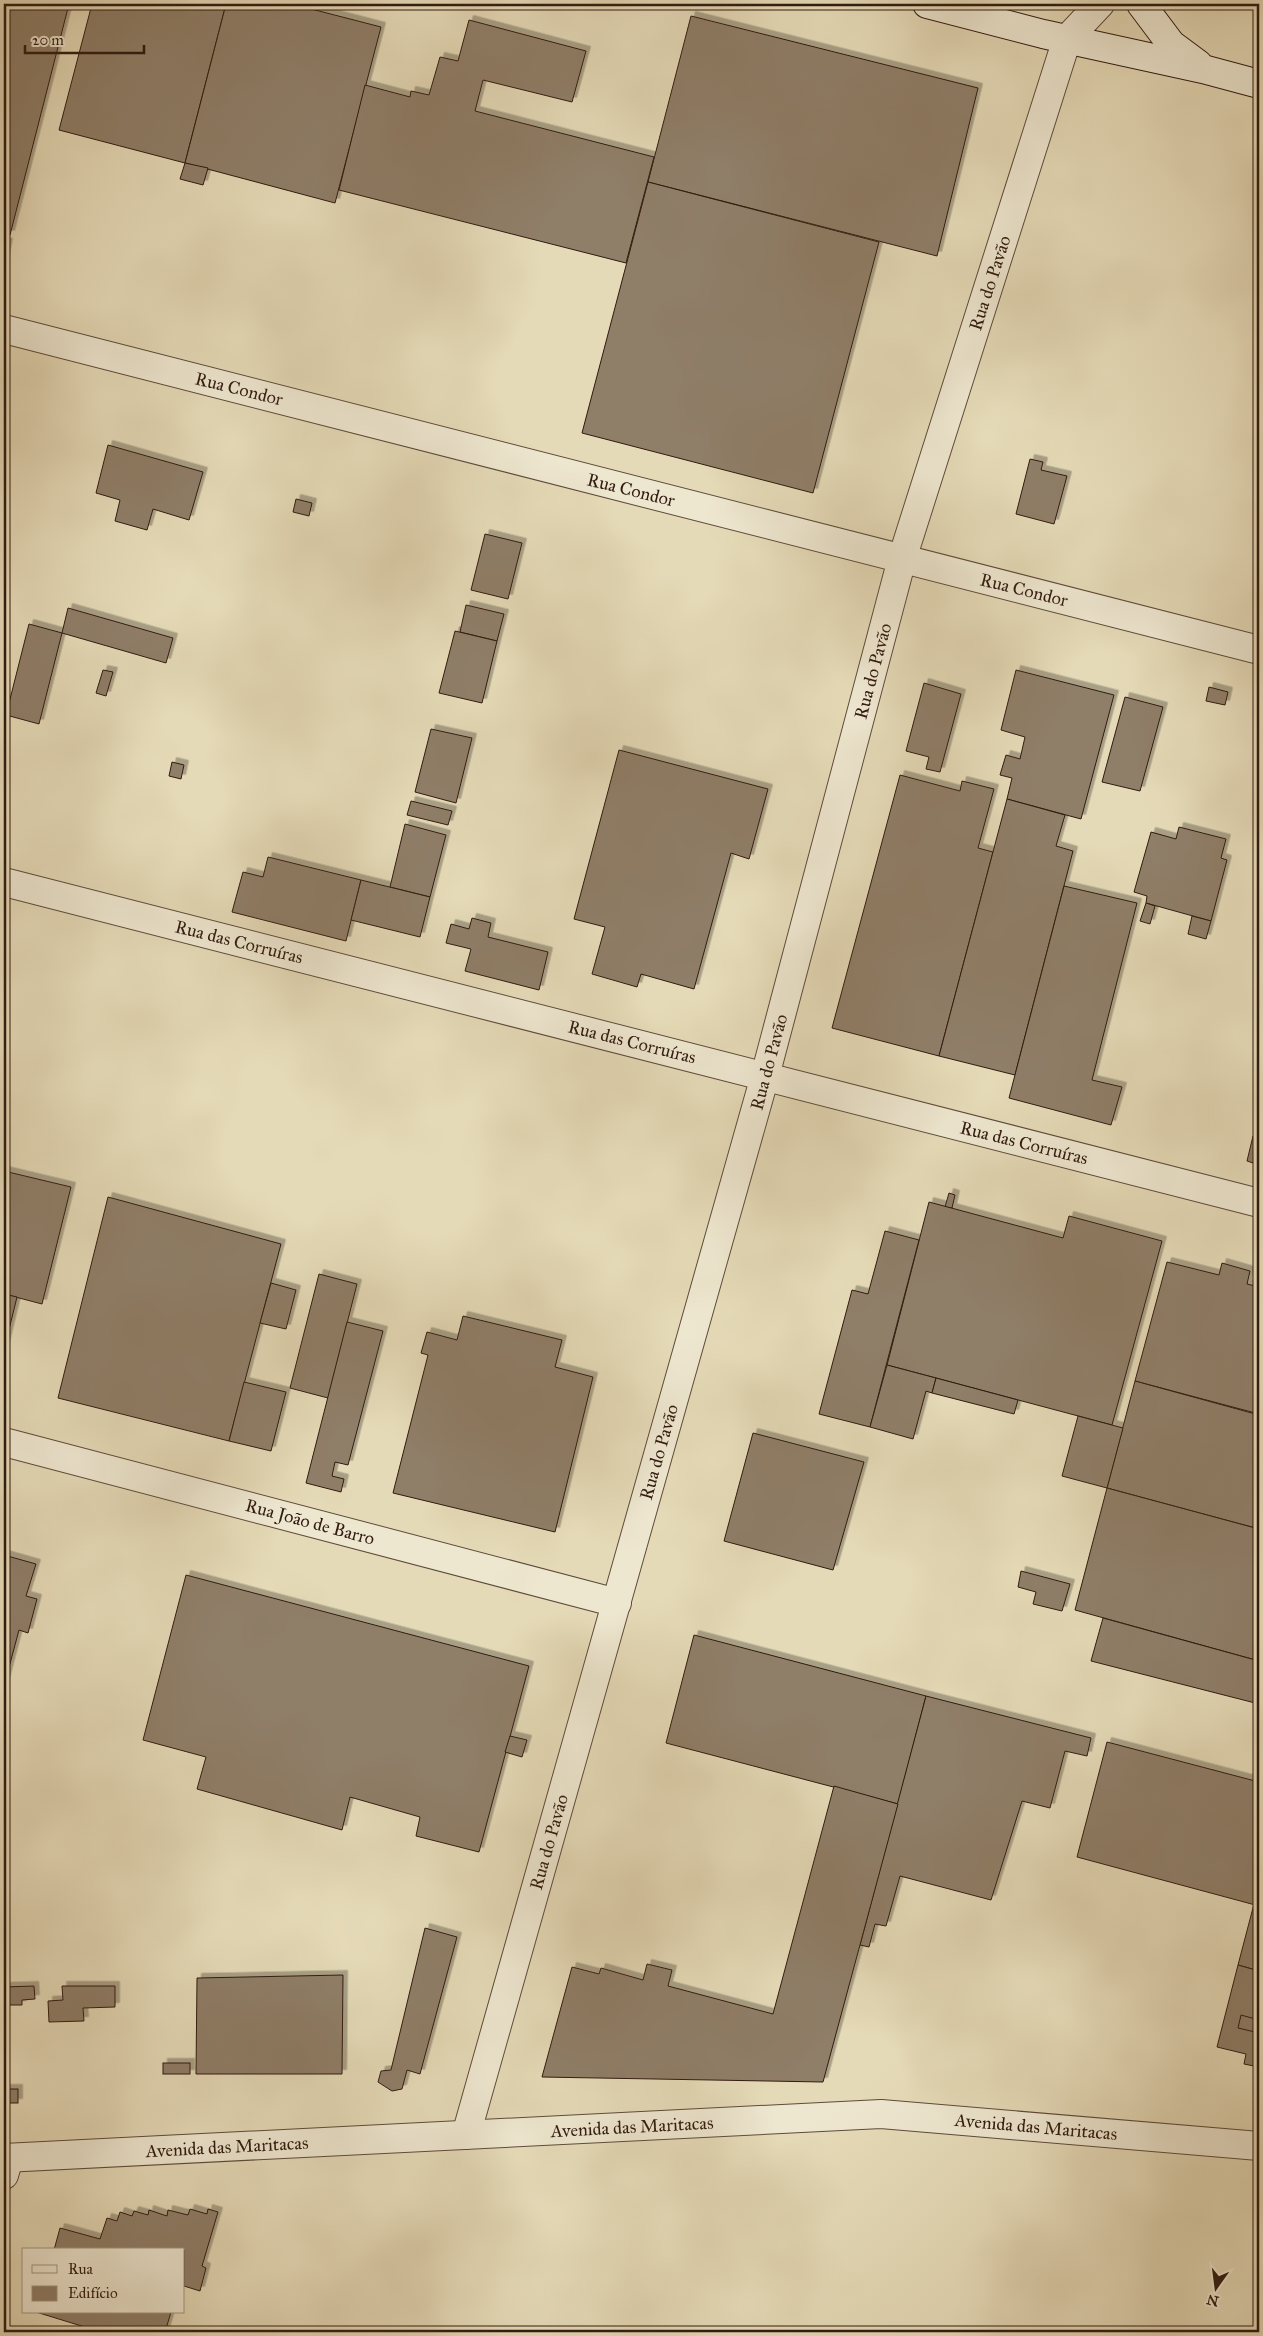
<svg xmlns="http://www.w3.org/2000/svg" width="1263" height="2336" viewBox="0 0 1263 2336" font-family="'IM FELL Great Primer',serif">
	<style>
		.building { fill: #8f7e67; stroke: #311b10; filter: url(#shadow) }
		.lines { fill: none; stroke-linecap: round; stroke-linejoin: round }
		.minor-casing { stroke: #5e4b3a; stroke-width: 30 }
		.tertiary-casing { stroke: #5e4b3a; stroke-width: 30 }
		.secondary-casing { stroke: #311b10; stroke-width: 30 }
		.minor { stroke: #eee7d0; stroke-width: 28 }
		.tertiary { stroke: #eee7d0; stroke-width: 28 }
		.secondary { stroke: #eee7d0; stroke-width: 28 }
		.labels { text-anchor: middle; stroke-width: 5; stroke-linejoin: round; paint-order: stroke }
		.street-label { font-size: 18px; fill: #311b10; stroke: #eee7d0 }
	</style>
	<defs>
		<filter id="shadow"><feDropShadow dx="4.5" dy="-4.5" stdDeviation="0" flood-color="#0004"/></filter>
	</defs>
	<rect width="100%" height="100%" fill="#e5dab7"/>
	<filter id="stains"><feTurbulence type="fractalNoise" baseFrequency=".004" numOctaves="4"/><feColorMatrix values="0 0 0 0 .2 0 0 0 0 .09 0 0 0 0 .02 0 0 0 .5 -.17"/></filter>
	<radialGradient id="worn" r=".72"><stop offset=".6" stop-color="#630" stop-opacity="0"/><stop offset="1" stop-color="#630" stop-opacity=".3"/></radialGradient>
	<g class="building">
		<path d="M10 4H69L10 235 4 233V10L8 11Z"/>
		<path d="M92 4H226L185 163 59 130Z"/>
		<path d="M226 4H292L381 27 335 203 185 163Z"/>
		<path d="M691 16 978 88 937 256 648 182Z"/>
		<path d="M469 20 586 51 572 102 483 80 475 111 654 157 626 263 339 190 365 85 410 97 411 91 429 95 440 57 458 61Z"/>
		<path d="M185 163 208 168 203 185 180 179Z"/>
		<path d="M648 182 879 242 813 493 582 433Z"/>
		<path d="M4 242 8 243 4 262Z"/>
		<path d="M108 445 203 472 189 520 153 509 147 530 115 521 120 500 96 493Z"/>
		<path d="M1030 459 1043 462 1041 470 1067 476 1054 524 1016 514Z"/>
		<path d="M296 499 312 503 309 516 293 512Z"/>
		<path d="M485 534 522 543 508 599 471 590Z"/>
		<path d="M466 605 504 614 497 641 460 632Z"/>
		<path d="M68 608 173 638 166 663 62 633Z"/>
		<path d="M29 624 62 633 39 724 6 715Z"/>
		<path d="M455 631 497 641 482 703 439 693Z"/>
		<path d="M103 670 113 672 106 696 96 693Z"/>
		<path d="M1016 670 1114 695 1081 819 1007 799 1012 778 1000 775 1006 755 1020 759 1025 737 1001 730Z"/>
		<path d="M924 683 961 694 940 772 926 769 929 757 906 751Z"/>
		<path d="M1209 687 1228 692 1225 705 1206 701Z"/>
		<path d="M1125 697 1163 707 1140 791 1102 782Z"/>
		<path d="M431 729 472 738 456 803 415 792Z"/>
		<path d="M619 750 768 789 749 859 731 853 694 989 641 974 637 987 592 974 605 927 574 919Z"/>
		<path d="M172 762 184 765 181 779 169 776Z"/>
		<path d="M900 775 960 791 962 781 994 789 978 848 993 852 939 1056 832 1028Z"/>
		<path d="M1007 799 1065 815 1056 846 1073 851 1015 1075 939 1056Z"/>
		<path d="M411 801 452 811 448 825 407 815Z"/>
		<path d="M405 824 446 835 430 897 390 887Z"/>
		<path d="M1179 827 1226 839 1221 858 1227 860 1211 921 1146 903 1147 896 1134 892 1151 832 1176 839Z"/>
		<path d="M268 857 361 880 346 941 232 912 243 872 263 877Z"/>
		<path d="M361 880 430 897 420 937 351 920Z"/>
		<path d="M1064 886 1137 903 1092 1080 1122 1087 1111 1125 1009 1098Z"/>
		<path d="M1146 903 1155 906 1150 924 1140 921Z"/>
		<path d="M1192 916 1211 921 1206 939 1188 934Z"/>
		<path d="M472 918 491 923 488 937 548 952 539 990 465 971 471 949 446 943 451 924 469 929Z"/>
		<path d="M1253 1136 1259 1138V1165L1247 1161Z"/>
		<path d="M4 1171 71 1187 42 1304 4 1294Z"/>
		<path d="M949 1193 955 1195 952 1208 945 1207Z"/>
		<path d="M108 1197 281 1244 229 1441 58 1398Z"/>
		<path d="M929 1202 1063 1238 1069 1216 1162 1241 1112 1425 887 1365Z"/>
		<path d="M885 1231 919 1240 870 1427 819 1414 852 1290 868 1294Z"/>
		<path d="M1167 1262 1219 1275 1222 1263 1250 1271 1247 1284 1259 1287V1414L1135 1381Z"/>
		<path d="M319 1274 357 1284 328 1398 290 1388Z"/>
		<path d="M271 1283 296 1290 286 1329 260 1323Z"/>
		<path d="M4 1294 17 1297 4 1350Z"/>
		<path d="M463 1316 562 1340 555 1367 593 1377 555 1532 393 1493 428 1355 421 1353 427 1332 457 1340Z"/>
		<path d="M347 1322 383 1331 348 1465 335 1462 332 1476 344 1479 341 1492 306 1483Z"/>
		<path d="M887 1365 936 1378 932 1393 926 1391 913 1439 870 1427Z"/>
		<path d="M936 1378 1018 1400 1014 1414 932 1393Z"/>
		<path d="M1135 1381 1259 1415V1529L1107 1488Z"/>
		<path d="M244 1382 286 1392 271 1451 229 1441Z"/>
		<path d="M1078 1416 1123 1428 1107 1488 1062 1476Z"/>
		<path d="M753 1433 864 1462 833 1570 724 1541Z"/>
		<path d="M1107 1488 1259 1529V1661L1075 1610Z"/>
		<path d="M4 1555 36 1564 26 1596 37 1599 28 1633 19 1630 4 1686Z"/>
		<path d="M1021 1571 1070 1584 1062 1611 1033 1604 1036 1592 1018 1587Z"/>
		<path d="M186 1575 529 1666 479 1852 416 1836 420 1817 350 1797 342 1830 197 1789 206 1757 143 1740Z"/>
		<path d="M1103 1618 1259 1661V1704L1091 1661Z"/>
		<path d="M694 1635 926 1696 898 1804 666 1743Z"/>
		<path d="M926 1696 1091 1738 1087 1756 1065 1751 1050 1808 1022 1801 991 1900 900 1876 886 1926 875 1924 869 1947 860 1945Z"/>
		<path d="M510 1736 527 1740 522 1757 505 1752Z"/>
		<path d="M1107 1742 1259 1782V1906L1077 1857Z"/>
		<path d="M834 1786 898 1804 823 2082 542 2077 572 1967 599 1974 601 1968 643 1980 647 1964 672 1970 668 1986 773 2014Z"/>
		<path d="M1254 1904 1259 1906V1971L1238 1965Z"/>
		<path d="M425 1928 457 1937 420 2074 407 2070 402 2089 392 2091 378 2082 381 2071 391 2070Z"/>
		<path d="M1238 1965 1259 1971V2067L1244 2064 1246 2054 1217 2047Z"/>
		<path d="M343 1975 342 2074H196L197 1978Z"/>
		<path d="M34 1986 35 1999 22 2000V2005H6L4 1987Z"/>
		<path d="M62 1986H115V2007L83 2008 84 2021 49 2022 48 2001 63 2000Z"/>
		<path d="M1241 2015 1259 2020V2033L1238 2028Z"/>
		<rect x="163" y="2063" width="27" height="11"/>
		<rect x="4" y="2089" width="14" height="14"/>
		<path d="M190 2209 207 2214 208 2209 218 2212 202 2266 206 2268 200 2291 184 2286V2250H54L60 2228 100 2239 107 2218 117 2221 120 2212 132 2216 134 2211 148 2215 149 2210 167 2216 168 2210 188 2215Z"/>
		<path d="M36 2312H171L165 2332H101Z"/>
	</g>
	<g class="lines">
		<g class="minor-casing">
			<g id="minor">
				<path d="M4 329 1259 650"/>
				<path d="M4 882 1259 1203"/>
				<path d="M4 1442 617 1603"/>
				<path d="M466 2135 765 1076 902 559 1067 39 1100 4"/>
				<path d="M4 2175 9 2158"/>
			</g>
		</g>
		<g class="tertiary-casing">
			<path id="tertiary" d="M4 2158 881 2114 1259 2146"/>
		</g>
		<g class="secondary-casing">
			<g id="secondary">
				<path d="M927 4 1043 34 1203 69 1259 84"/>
				<path d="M1141 4 1171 44 1198 64"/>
			</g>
		</g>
		<use href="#minor" class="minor"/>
		<use href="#tertiary" class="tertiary"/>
		<use href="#secondary" class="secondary"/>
	</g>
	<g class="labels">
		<g class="street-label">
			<text transform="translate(990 283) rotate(-72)" y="6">Rua do Pavão</text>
			<text transform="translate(239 389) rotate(14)" y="6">Rua Condor</text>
			<text transform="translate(631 490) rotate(14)" y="6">Rua Condor</text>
			<text transform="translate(1024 590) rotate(14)" y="6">Rua Condor</text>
			<text transform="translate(873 671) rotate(-75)" y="6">Rua do Pavão</text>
			<text transform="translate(239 942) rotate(14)" y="6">Rua das Corruíras</text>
			<text transform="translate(632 1042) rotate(14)" y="6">Rua das Corruíras</text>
			<text transform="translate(769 1062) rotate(-75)" y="6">Rua do Pavão</text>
			<text transform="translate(1024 1143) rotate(14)" y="6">Rua das Corruíras</text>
			<text transform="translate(659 1452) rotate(-74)" y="6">Rua do Pavão</text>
			<text transform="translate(310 1522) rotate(15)" y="6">Rua João de Barro</text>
			<text transform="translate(549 1842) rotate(-74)" y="6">Rua do Pavão</text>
			<text transform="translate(632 2127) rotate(-3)" y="6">Avenida das Maritacas</text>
			<text transform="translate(1036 2127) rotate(5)" y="6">Avenida das Maritacas</text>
			<text transform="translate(227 2147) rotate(-3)" y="6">Avenida das Maritacas</text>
		</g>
	</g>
	<rect width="1263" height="2336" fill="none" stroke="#e5dab7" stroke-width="20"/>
	<rect x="5" y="5" width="1253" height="2326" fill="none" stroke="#311b10" stroke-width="2.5"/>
	<rect x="10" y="10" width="1243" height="2316" fill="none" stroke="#311b10"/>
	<rect x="22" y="2248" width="162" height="65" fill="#eee7d0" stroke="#a29583"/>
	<rect x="32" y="2265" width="25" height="8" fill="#eee7d0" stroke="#a29583"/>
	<text x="68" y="2274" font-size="15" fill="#311b10">Rua</text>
	<rect x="32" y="2286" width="25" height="15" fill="#8f7e67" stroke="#a29583"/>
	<text x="68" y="2298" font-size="15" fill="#311b10">Edifício</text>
	<g transform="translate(1216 2288) rotate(194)" stroke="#eee7d0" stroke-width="4" paint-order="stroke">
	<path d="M0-4L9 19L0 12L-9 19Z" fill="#311b10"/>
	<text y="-8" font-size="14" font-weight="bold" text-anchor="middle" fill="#311b10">N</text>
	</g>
	<path d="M25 45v8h119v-8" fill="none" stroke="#311b10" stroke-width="2.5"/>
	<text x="32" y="45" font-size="15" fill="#311b10" stroke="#eee7d0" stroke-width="4" paint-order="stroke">20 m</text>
	<rect width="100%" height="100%" filter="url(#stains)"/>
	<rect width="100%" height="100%" fill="url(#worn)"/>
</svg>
